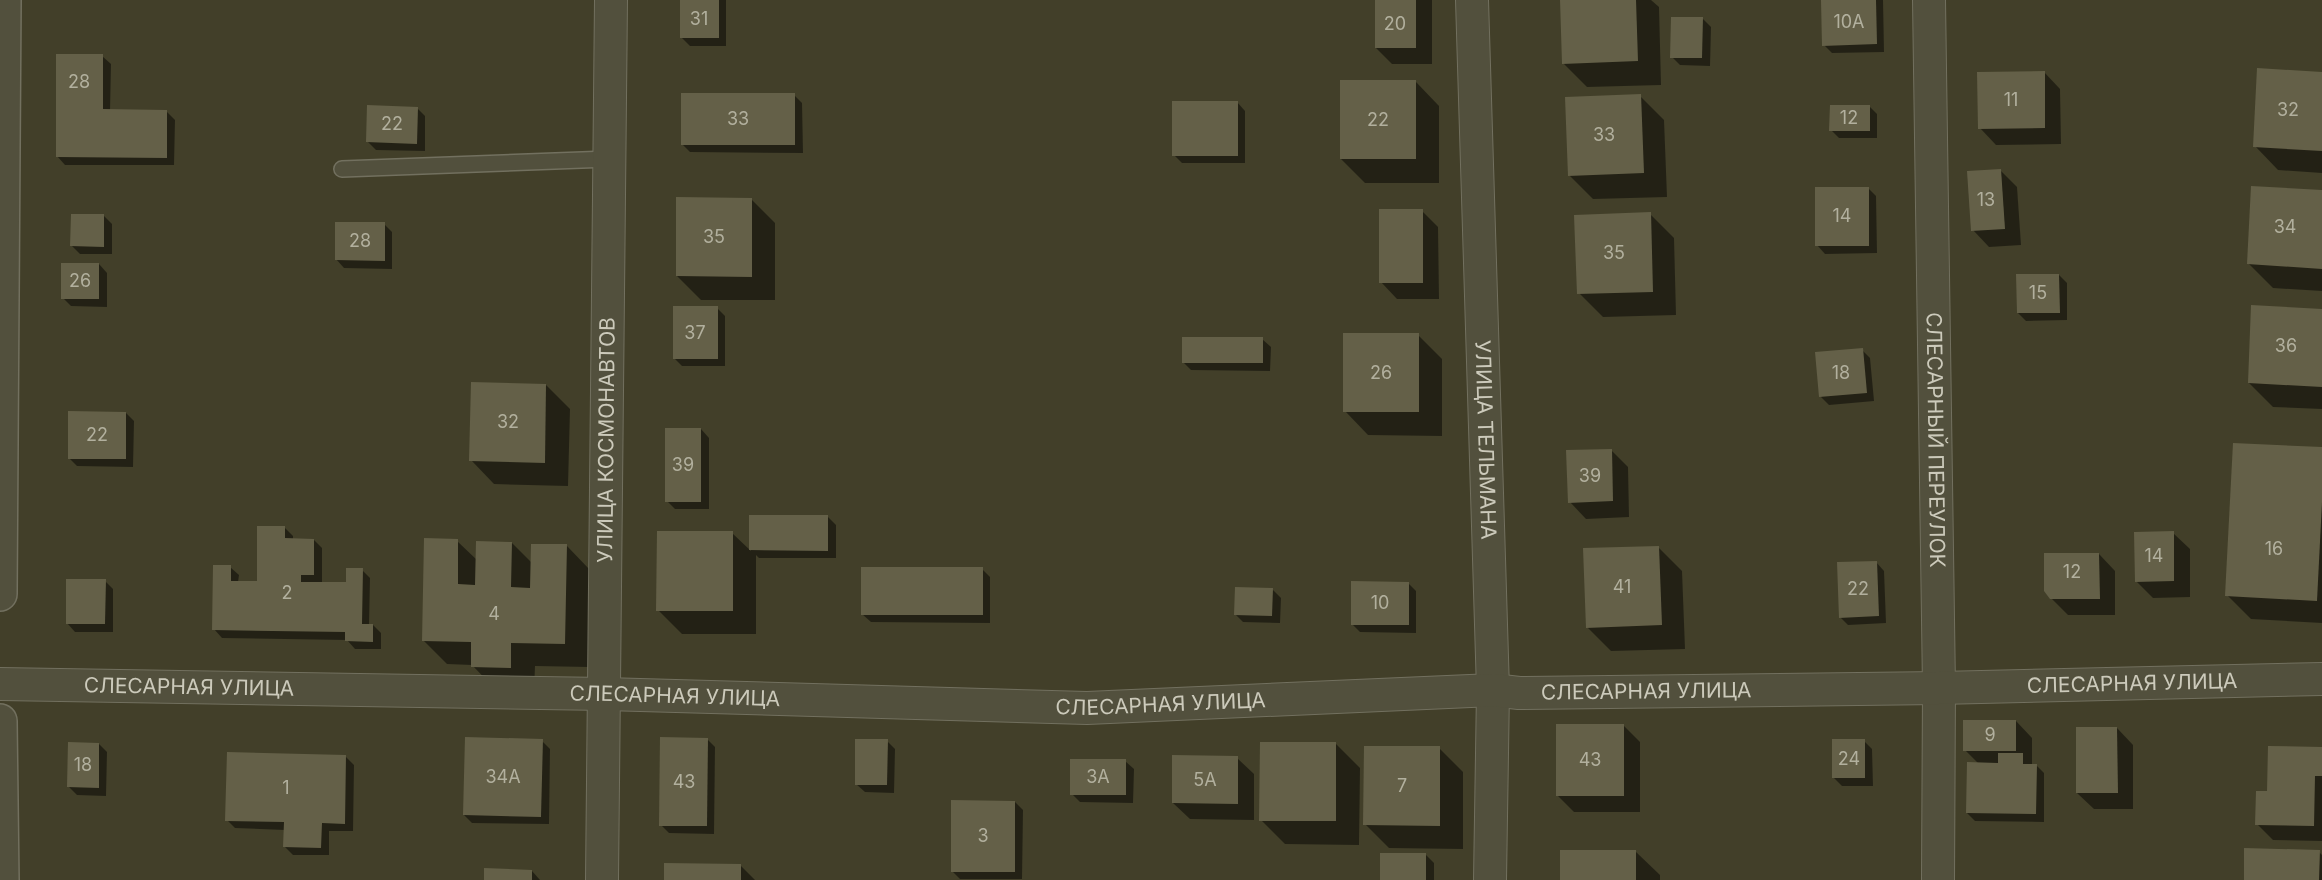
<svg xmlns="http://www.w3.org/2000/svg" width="2322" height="880" viewBox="0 0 2322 880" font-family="Inter,sans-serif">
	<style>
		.shadow { fill: #0007 }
		.building { fill: #646048 }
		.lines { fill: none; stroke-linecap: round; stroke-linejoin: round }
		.service-casing { stroke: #72705f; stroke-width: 18 }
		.minor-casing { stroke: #72705f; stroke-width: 34 }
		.tertiary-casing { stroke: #72705f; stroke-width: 36 }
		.service { stroke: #52503d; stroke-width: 15 }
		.minor { stroke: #52503d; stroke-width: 32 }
		.tertiary { stroke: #52503d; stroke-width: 33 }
		.labels { text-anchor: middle; stroke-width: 6; stroke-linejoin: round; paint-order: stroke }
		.number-label { font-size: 18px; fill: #b2b09e }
		.street-label { font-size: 21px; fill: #cccabb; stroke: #373522 }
	</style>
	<rect width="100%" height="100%" fill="#423f29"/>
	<g class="shadow">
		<path d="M682 0H726V46H690L682 38Z"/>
		<path d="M1376 0H1432V64H1392L1376 48Z"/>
		<path d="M1561 0H1651L1659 7 1661 85 1587 87 1563 63Z"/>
		<path d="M1823 0H1883L1884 52 1832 53 1824 45Z"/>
		<path d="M1703 19 1711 27 1710 66 1680 65 1672 57Z"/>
		<path d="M102 56 111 64 110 111 167 112 175 120 174 165H65L57 156Z"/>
		<path d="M2044 72 2060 89 2061 144 1996 145 1980 128Z"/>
		<path d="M2322 74V173L2278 170 2255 146Z"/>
		<path d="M1416 82 1439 106V183H1365L1341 159Z"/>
		<path d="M794 95 802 103 803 153 690 152 682 144Z"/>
		<path d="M1640 96 1664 120 1667 197 1593 199 1569 175Z"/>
		<path d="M1237 102 1245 111V163H1182L1174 155Z"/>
		<path d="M1869 106 1877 114V138H1839L1831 130Z"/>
		<path d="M417 108 425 116V151L376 150 368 142Z"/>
		<path d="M2000 170 2017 187 2021 245 1989 247 1973 230Z"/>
		<path d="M1868 188 1876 196 1877 253 1825 254 1817 245Z"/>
		<path d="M2322 191V291L2273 288 2249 264Z"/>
		<path d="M751 199 775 223V300H701L677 276Z"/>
		<path d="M1422 211 1438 227 1439 299H1397L1381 282Z"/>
		<path d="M1650 214 1674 238 1676 315 1603 317 1579 293Z"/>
		<path d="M104 216 112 224V254H80L72 246Z"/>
		<path d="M384 224 392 232V269L344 268 336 259Z"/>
		<path d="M99 264 107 273V307L71 306 63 298Z"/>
		<path d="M2059 275 2067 283V320L2026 321 2018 313Z"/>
		<path d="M717 308 725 316V366H682L674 358Z"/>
		<path d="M2322 311V409L2273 407 2249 383Z"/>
		<path d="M1418 335 1442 359V436L1368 435 1345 411Z"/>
		<path d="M1262 339 1271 347 1270 371 1191 370 1183 362Z"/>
		<path d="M1862 350 1870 358 1874 401 1829 405 1821 397Z"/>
		<path d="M546 385 570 409 568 486 494 484 471 460Z"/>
		<path d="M126 413 134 421 133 467 77 466 69 458Z"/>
		<path d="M701 429 709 438V509H675L667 501Z"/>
		<path d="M2322 449V623L2251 619 2227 595Z"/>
		<path d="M1611 450 1628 467 1629 517 1586 519 1570 502Z"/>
		<path d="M751 517H828L836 525V558H759L756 555V634H682L658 610 732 533 751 551Z"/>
		<path d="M285 528 293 536V540H314L322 548V583L347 584 362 570 370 578 369 625H373L381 633V649H355L347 640 222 638 214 629 230 567 239 575 238 582H258Z"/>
		<path d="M2173 533 2190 549V597L2153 598 2136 581Z"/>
		<path d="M457 541 477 560 512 543 532 563 567 546 590 570 589 667 535 666 534 691 496 690 472 665 447 664 424 641Z"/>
		<path d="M1659 548 1682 571 1685 649 1611 651 1587 627Z"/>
		<path d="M2099 554 2115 571V615H2068L2051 598Z"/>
		<path d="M1876 562 1884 571 1886 623 1848 625 1840 617Z"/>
		<path d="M982 569 990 577V623L871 622 862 614Z"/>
		<path d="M105 581 113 589V632H75L67 623Z"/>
		<path d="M1408 583 1416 591V633L1360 632 1352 624Z"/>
		<path d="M1273 590 1281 598 1280 623 1243 622 1235 614Z"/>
		<path d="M2016 721 2032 738V765H2036L2044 773V822L1975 821 1967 813 1979 764 1965 750Z"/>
		<path d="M1624 726 1640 742V812H1574L1558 796Z"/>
		<path d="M2117 728 2133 745V809H2094L2077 793Z"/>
		<path d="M707 739 715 747 714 834 669 833 661 825Z"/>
		<path d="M542 741 550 749 549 824 472 823 464 815Z"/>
		<path d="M887 741 895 749 894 793 865 792 856 784Z"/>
		<path d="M1864 741 1872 749 1873 786H1842L1834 778Z"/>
		<path d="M99 744 107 752 106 796 77 795 69 787Z"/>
		<path d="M1336 744 1360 768 1359 845 1285 844 1261 820Z"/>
		<path d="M1439 748 1463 772V849L1389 848 1365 824Z"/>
		<path d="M2322 748V841L2273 840 2257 824 2269 793Z"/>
		<path d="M346 757 354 765 353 831H329V855H293L285 847V830L235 828 227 820Z"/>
		<path d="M1237 758 1254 774V820L1190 819 1173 803Z"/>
		<path d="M1125 761 1134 769 1133 803 1080 802 1072 794Z"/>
		<path d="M1015 802 1023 810 1022 879H960L952 871Z"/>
		<path d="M1636 852 1660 875V880H1562Z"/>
		<path d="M2319 852 2322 855V880H2245Z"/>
		<path d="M1426 855 1434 863V880H1382Z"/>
		<path d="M740 865 755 880H666Z"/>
		<path d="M532 871 540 880H486Z"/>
	</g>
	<g class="building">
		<rect x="680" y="0" width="39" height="38"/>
		<rect x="1375" y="0" width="41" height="48"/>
		<path d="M1560 0H1636L1638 61 1562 64Z"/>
		<path d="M1821 0H1876L1877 44 1822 46Z"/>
		<path d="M1671 17H1703L1702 58H1670Z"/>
		<path d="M56 54H103V109L167 110V158L56 157Z"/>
		<path d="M2257 68 2322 72V151L2253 147Z"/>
		<path d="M2045 71V128L1978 129 1977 72Z"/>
		<rect x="1340" y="80" width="76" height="79"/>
		<rect x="681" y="93" width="114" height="52"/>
		<path d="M1641 94 1644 173 1568 176 1565 97Z"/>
		<rect x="1172" y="101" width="66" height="55"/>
		<path d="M367 105 418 107 417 144 366 142Z"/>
		<path d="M1830 105H1870V131H1829Z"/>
		<path d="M2001 169 2005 229 1971 231 1967 171Z"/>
		<path d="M2251 186 2322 190V269L2247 264Z"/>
		<rect x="1815" y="187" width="54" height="59"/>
		<path d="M676 197 752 198V277L676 276Z"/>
		<rect x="1379" y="209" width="44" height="74"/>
		<path d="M1651 212 1653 292 1577 294 1574 215Z"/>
		<path d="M71 214H104V247L70 246Z"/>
		<path d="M335 222H385V261L335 260Z"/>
		<rect x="61" y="263" width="38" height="36"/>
		<path d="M2016 274H2059L2060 313H2017Z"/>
		<path d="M2251 305 2322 309V387L2248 383Z"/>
		<rect x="673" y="306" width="45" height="53"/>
		<rect x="1343" y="333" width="76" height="79"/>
		<rect x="1182" y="337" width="81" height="26"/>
		<path d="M1863 348 1867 393 1819 397 1815 352Z"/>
		<path d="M471 382 546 384 545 463 469 461Z"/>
		<path d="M68 411 126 412V459H68Z"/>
		<rect x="665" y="428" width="36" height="74"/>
		<path d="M2233 443 2322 447V502L2317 601 2225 596Z"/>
		<path d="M1612 449 1613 501 1568 503 1566 450Z"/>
		<path d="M749 515H828V551L749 550Z"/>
		<path d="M257 526H285V538L314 539V575H301V582H346V568H363L362 624H373V642L345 641V632L212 630 213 565H231V581H257Z"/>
		<path d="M657 531H733V611H656Z"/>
		<path d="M2174 531V581L2135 582 2134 532Z"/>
		<path d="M424 538 458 539V584L475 585 476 541 512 542 511 587 530 588 531 544H567L565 644 511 643V668L471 667V642L422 641Z"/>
		<path d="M1659 546 1662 625 1586 628 1583 548Z"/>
		<path d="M2044 553H2099L2100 599H2050L2044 591Z"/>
		<path d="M1877 561 1879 616 1839 618 1837 562Z"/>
		<rect x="861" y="567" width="122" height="48"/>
		<path d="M66 579H106L105 624H66Z"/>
		<path d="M1351 581 1409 582V625H1351Z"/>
		<path d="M1235 587 1273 588 1272 616 1234 615Z"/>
		<rect x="1963" y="720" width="53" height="31"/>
		<rect x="1556" y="724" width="68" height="72"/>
		<path d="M2076 727H2117L2118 793H2076Z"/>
		<path d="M465 737 543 739 541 817 463 815Z"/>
		<path d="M660 737 708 738 707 826H659Z"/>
		<path d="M855 739H888L887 785H855Z"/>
		<rect x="1832" y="739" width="33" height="39"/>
		<path d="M68 742 99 743V788L67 787Z"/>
		<path d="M1260 742H1336V821H1259Z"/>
		<path d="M1364 746H1440V826L1363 825Z"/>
		<path d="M2268 746 2322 747V776H2315L2314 826 2255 825 2256 791H2267Z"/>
		<path d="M227 752 346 755 345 824 322 823 321 848 283 847 284 822 225 821Z"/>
		<path d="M1998 753H2023V764H2037L2036 814 1966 813 1967 762 1998 763Z"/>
		<path d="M1172 755 1238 756V804L1172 803Z"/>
		<rect x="1070" y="759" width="56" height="36"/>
		<path d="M951 800 1015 801V872H951Z"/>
		<path d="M2244 848 2320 850 2319 880H2244Z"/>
		<rect x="1560" y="850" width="76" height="30"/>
		<rect x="1380" y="853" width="46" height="27"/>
		<path d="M664 863 741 864V880H664Z"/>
		<path d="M484 868 532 870V880H484Z"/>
	</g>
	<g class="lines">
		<g class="service-casing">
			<path id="service" d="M342 169 609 159"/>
		</g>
		<g class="minor-casing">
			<g id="minor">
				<path id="s1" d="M1472 0 1493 690 1490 880"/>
				<path id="s2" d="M1929 0 1939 688 1938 880"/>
				<path id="s3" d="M0 684 605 694 1087 708 1493 690 1519 693 1939 688 2322 679"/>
				<path id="s4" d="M602 880 611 0"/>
			</g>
		</g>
		<g class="tertiary-casing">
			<g id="tertiary">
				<path d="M0 594 4 0"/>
				<path d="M0 721 2 880"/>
			</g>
		</g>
		<use href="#service" class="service"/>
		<use href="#minor" class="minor"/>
		<use href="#tertiary" class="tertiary"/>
	</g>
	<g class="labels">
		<g class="number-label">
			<text x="699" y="25">31</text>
			<text x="1849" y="28">10А</text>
			<text x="1395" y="30">20</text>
			<text x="79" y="88">28</text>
			<text x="2011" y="106">11</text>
			<text x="2288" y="116">32</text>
			<text x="1849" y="124">12</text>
			<text x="738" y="125">33</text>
			<text x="1378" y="126">22</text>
			<text x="392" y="130">22</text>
			<text x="1604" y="141">33</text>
			<text x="1986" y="206">13</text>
			<text x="1842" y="222">14</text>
			<text x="2285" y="233">34</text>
			<text x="714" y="243">35</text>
			<text x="360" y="247">28</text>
			<text x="1614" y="259">35</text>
			<text x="80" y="287">26</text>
			<text x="2038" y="299">15</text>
			<text x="695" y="339">37</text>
			<text x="2286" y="352">36</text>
			<text x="1381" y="379">26</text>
			<text x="1841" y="379">18</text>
			<text x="508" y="428">32</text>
			<text x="97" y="441">22</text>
			<text x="683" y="471">39</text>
			<text x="1590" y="482">39</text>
			<text x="2274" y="555">16</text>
			<text x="2154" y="562">14</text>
			<text x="2072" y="578">12</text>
			<text x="1622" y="593">41</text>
			<text x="1858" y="595">22</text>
			<text x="287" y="599">2</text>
			<text x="1380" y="609">10</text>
			<text x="494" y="620">4</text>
			<text x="1990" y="741">9</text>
			<text x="1849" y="765">24</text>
			<text x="1590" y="766">43</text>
			<text x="83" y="771">18</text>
			<text x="503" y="783">34А</text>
			<text x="1098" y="783">3А</text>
			<text x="1205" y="786">5А</text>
			<text x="684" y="788">43</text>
			<text x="1402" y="792">7</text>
			<text x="286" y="794">1</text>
			<text x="983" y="842">3</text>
		</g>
		<g class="street-label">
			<text dy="7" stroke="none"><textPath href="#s4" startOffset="440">УЛИЦА КОСМОНАВТОВ</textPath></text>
			<text dy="7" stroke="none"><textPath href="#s1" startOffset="440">УЛИЦА ТЕЛЬМАНА</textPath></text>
			<text dy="7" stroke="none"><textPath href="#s2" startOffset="440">СЛЕСАРНЫЙ ПЕРЕУЛОК</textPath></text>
			<text dy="7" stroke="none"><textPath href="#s3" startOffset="2133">СЛЕСАРНАЯ УЛИЦА</textPath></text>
			<text dy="7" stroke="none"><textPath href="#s3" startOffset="189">СЛЕСАРНАЯ УЛИЦА</textPath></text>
			<text dy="7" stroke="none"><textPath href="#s3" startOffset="1647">СЛЕСАРНАЯ УЛИЦА</textPath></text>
			<text dy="7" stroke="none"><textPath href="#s3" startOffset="675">СЛЕСАРНАЯ УЛИЦА</textPath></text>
			<text dy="7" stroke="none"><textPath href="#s3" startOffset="1161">СЛЕСАРНАЯ УЛИЦА</textPath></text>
		</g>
	</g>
</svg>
